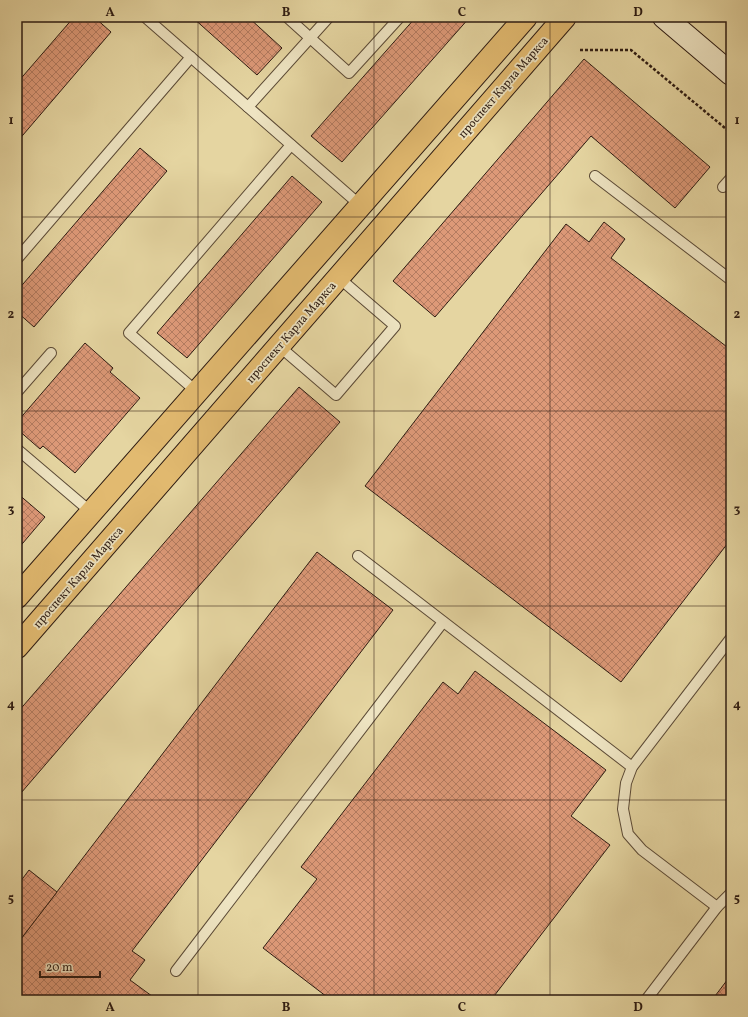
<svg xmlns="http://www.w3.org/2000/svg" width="748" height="1017" viewBox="0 0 748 1017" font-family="Vollkorn,serif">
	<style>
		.building { fill: url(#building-cross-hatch); stroke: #2d1b12 }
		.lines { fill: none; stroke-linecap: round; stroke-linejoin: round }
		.lane-casing { stroke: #5b4a36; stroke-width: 12 }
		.secondary-casing { stroke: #2d1b12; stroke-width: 24 }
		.primary-casing { stroke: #2d1b12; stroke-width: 24 }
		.path { stroke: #2d1b12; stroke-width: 2.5; stroke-dasharray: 3 2; stroke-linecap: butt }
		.lane { stroke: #eee4c2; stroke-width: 10 }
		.secondary { stroke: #eee4c2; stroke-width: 22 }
		.primary { stroke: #e2ba70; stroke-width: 22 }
		.grid { fill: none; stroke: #2d1b12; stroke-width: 1; stroke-opacity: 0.55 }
		.labels { text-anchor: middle; stroke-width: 3.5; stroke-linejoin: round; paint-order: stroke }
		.street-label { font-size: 12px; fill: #2d1b12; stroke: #eee4c2 }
		.neatline { fill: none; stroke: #2d1b12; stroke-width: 1.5 }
		.grid-label { font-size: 13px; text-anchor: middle; font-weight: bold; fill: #2d1b12 }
	</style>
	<defs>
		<pattern id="building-cross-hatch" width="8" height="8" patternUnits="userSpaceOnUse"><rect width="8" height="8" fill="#dd9978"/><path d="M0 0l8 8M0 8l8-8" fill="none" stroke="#b47c61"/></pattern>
	</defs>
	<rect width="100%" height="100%" fill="#e5d5a1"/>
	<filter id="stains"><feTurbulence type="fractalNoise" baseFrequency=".005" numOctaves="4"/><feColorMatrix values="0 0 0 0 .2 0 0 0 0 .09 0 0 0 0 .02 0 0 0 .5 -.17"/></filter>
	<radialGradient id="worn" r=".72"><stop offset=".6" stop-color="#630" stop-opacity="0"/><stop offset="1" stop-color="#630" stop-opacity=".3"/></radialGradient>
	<g class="building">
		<path d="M74 17H94L111 32 17 142V83Z"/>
		<path d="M192 17H248L282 48 257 75Z"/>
		<path d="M416 17H470L342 162 311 136Z"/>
		<path d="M584 59 710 167 675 208 591 136 435 317 393 281Z"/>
		<path d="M140 148 167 171 34 327 17 312V291Z"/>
		<path d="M292 176 322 202 187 358 157 333Z"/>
		<path d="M604 222 625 239 611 258 731 350V539L621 682 365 486 566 224 589 242Z"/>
		<path d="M85 343 113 368 110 372 140 398 75 473 43 446 40 449 17 429V422Z"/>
		<path d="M299 387 340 422 21 793 17 789V713Z"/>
		<path d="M17 493 45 517 17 550Z"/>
		<path d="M317 552 393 610 132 951 145 960 130 980 156 999 155 1000H17V944Z"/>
		<path d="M475 671 606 770 571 816 610 845 491 1000H331L263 948 317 879 301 867 443 682 458 694Z"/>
		<path d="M29 870 57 892 17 944V886Z"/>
		<path d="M731 975V1000H712Z"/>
	</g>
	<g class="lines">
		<g class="lane-casing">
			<g id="lane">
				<path d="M145 17 360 205"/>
				<path d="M287 17 349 73 400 17"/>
				<path d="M248 107 329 17"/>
				<path d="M595 176 731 280"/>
				<path d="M723 187 731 178"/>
				<path d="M17 259 191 57"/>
				<path d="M279 346 336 395 395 326 338 277"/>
				<path d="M17 392 51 353"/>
				<path d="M197 392 129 333 291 145"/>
				<path d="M17 449 91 512"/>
				<path d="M358 556 632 767"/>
				<path d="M717 907 642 850 628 834 623 809 626 783 632 767 731 638"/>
				<path d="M176 971 443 622"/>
				<path d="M646 1000 717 907 731 893"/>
			</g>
		</g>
		<g class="secondary-casing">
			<path id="secondary" d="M664 17 731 74"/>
		</g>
		<g class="primary-casing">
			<g id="primary">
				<path d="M17 597 526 17"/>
				<path d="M17 647 565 17"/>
			</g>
		</g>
		<path class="path" d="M580 50H631L731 133"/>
		<use href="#lane" class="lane"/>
		<use href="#secondary" class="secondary"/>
		<use href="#primary" class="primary"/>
	</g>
	<path class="grid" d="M198 17V1000M374 17V1000M550 17V1000M17 217H731M17 411H731M17 606H731M17 800H731"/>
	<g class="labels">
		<g class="street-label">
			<text transform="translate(503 87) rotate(-49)" y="4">проспект Карла Маркса</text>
			<text transform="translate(291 332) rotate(-49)" y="4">проспект Карла Маркса</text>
			<text transform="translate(78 577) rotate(-49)" y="4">проспект Карла Маркса</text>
		</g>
	</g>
	<rect width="748" height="1017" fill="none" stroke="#e5d5a1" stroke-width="44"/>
	<path d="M40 971v6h60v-6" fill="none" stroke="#2d1b12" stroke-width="2"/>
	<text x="46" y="971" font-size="12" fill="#2d1b12" stroke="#eee4c2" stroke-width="3" paint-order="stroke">20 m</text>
	<rect x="22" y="22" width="704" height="973" class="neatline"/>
	<g class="grid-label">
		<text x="110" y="16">A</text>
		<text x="286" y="16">B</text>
		<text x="462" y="16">C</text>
		<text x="638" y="16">D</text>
		<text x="11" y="124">1</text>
		<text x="737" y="124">1</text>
		<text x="11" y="318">2</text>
		<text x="737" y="318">2</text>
		<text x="11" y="513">3</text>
		<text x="737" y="513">3</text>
		<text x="11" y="708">4</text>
		<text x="737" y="708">4</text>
		<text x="11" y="902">5</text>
		<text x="737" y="902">5</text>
		<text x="110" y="1011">A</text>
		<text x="286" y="1011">B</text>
		<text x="462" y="1011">C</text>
		<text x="638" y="1011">D</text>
	</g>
	<rect width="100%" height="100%" filter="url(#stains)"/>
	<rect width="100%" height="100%" fill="url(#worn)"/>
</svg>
